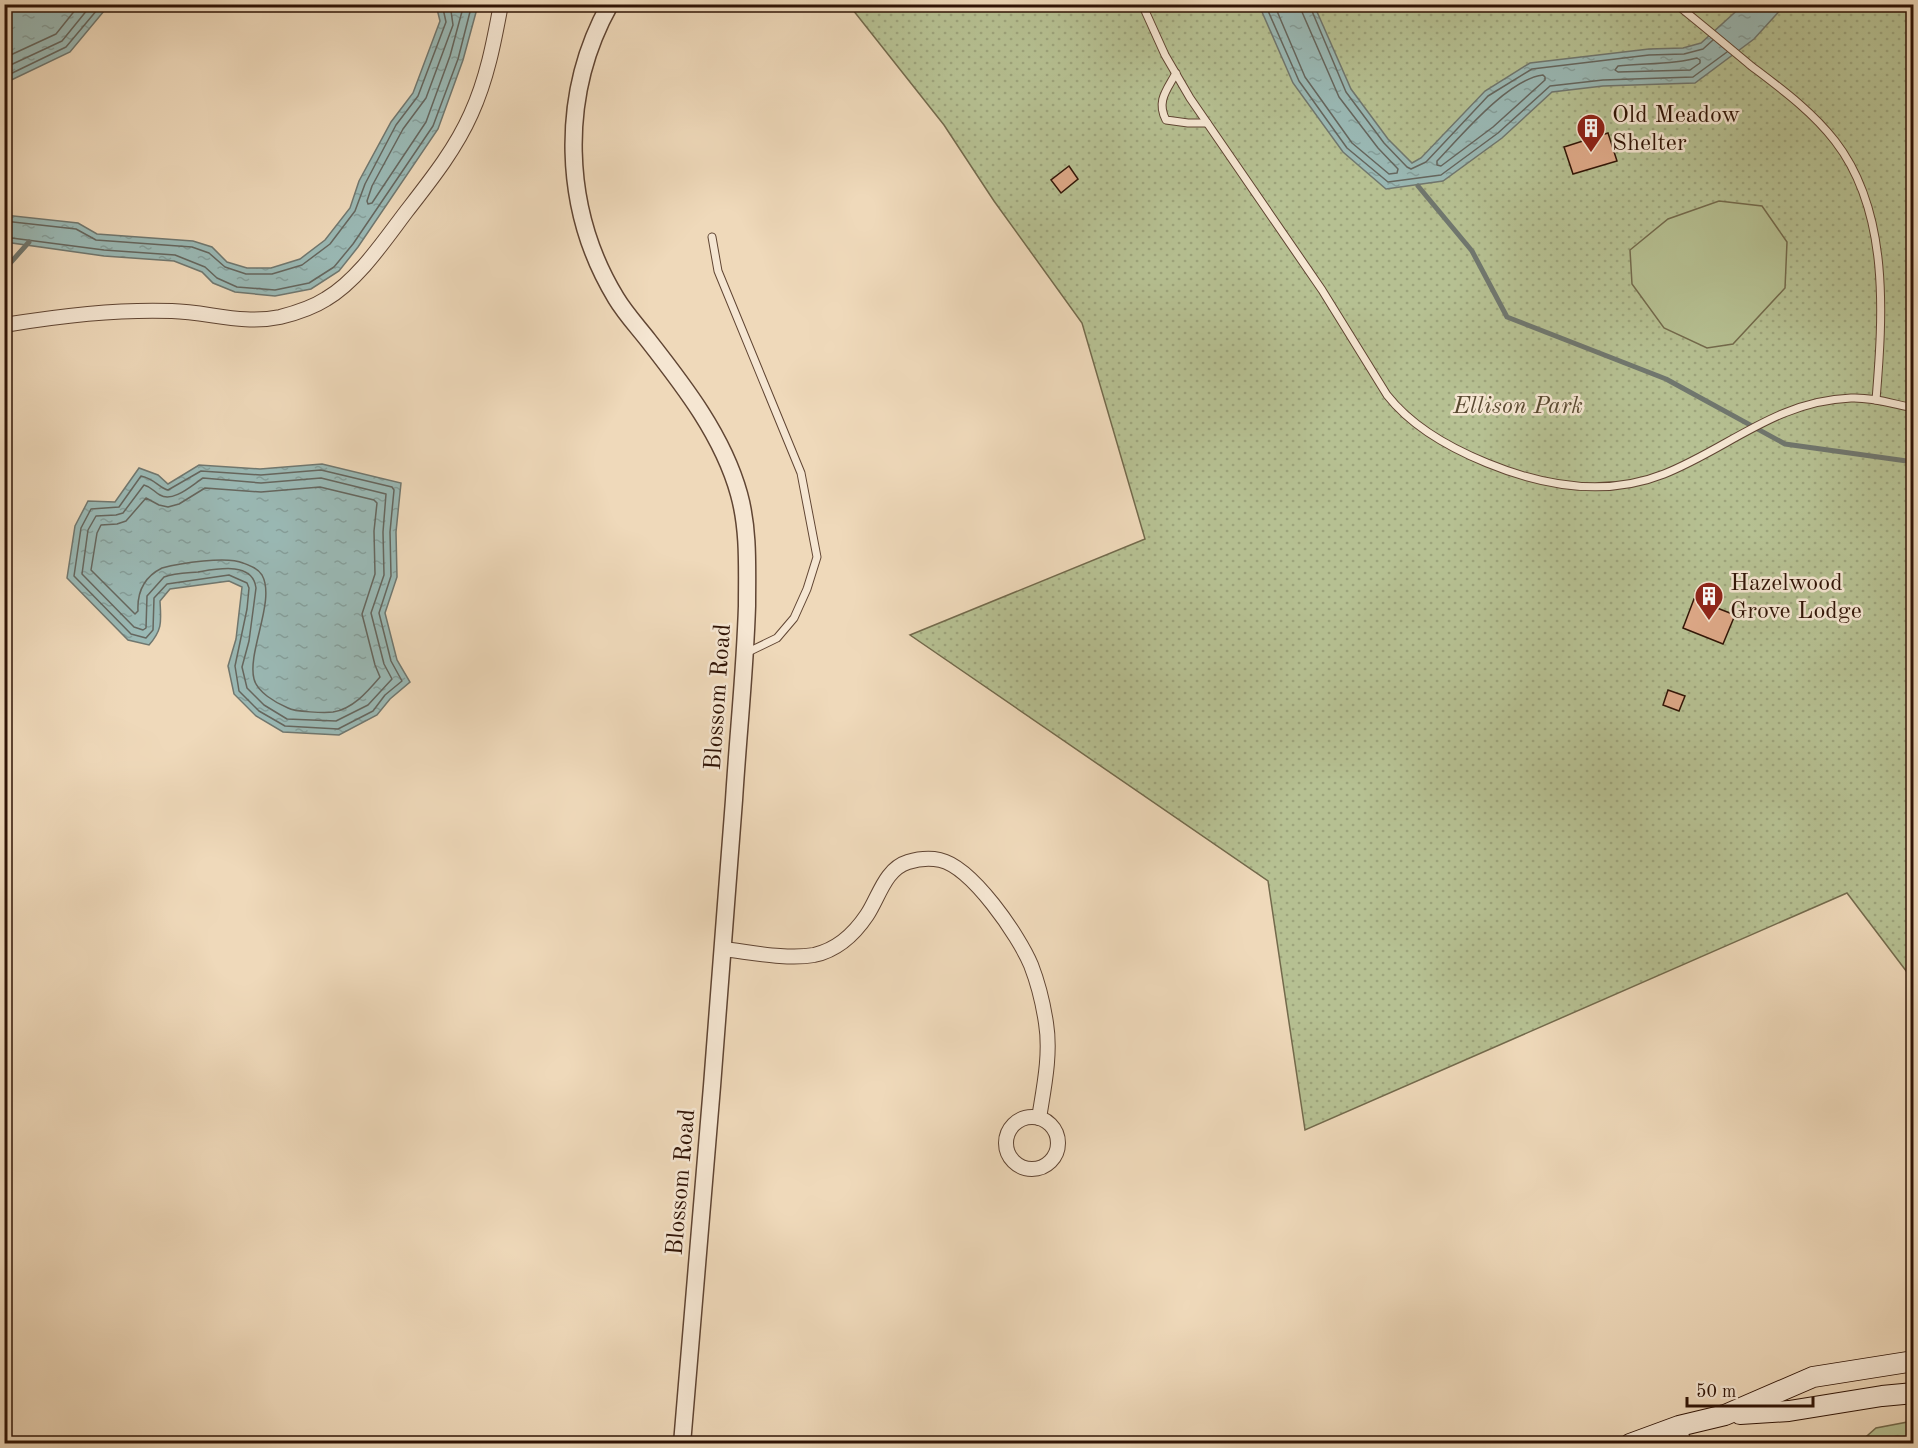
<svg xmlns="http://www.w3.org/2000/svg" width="1918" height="1448" viewBox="0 0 1918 1448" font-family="'Old Standard TT',serif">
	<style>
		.forest { fill: url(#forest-crowns); stroke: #736a4c; stroke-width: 1.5 }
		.park { fill: url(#park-dots); stroke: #736a4c; stroke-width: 1.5 }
		.pitch { fill: #b6c092; stroke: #736a4c; stroke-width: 1.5 }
		.water { fill: url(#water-ripples); stroke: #70776f; stroke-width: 1.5 }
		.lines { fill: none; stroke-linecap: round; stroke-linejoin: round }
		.shore { stroke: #65665e; stroke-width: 1.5 }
		.stream { stroke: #70776f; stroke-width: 5 }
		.building { fill: #dea988; stroke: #301406; stroke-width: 1.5 }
		.service-casing { stroke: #604533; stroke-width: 9 }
		.minor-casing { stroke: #604533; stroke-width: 16 }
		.tertiary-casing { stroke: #604533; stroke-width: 19 }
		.secondary-casing { stroke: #301406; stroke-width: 22 }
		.service { stroke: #f5e6d2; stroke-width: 7 }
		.minor { stroke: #f5e6d2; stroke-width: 14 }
		.tertiary { stroke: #f5e6d2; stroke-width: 16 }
		.secondary { stroke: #f5e6d2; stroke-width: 20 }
		.labels { text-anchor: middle; stroke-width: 5; stroke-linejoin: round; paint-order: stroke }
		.poi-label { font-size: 24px; fill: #301406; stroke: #f5e6d2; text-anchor: start }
		.park-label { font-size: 24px; font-style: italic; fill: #584830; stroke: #f5e6d2 }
		.street-label { font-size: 24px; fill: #301406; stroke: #f5e6d2 }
	</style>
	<defs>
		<pattern id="forest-crowns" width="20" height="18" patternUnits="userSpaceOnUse" patternTransform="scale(1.5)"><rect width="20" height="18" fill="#b6c092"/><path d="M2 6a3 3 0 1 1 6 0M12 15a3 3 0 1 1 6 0" fill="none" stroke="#9da47c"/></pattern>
		<pattern id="park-dots" width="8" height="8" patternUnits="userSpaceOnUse" patternTransform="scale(1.5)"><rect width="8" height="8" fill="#b6c092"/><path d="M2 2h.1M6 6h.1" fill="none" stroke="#9da47c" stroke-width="1.8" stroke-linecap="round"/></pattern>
		<pattern id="water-ripples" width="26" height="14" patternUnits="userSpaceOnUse" patternTransform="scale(1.5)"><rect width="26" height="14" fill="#9ab9b5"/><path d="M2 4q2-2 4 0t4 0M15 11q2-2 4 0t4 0" fill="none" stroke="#859e9a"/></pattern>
	</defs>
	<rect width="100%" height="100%" fill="#efd9ba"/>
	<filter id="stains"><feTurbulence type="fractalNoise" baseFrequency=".00333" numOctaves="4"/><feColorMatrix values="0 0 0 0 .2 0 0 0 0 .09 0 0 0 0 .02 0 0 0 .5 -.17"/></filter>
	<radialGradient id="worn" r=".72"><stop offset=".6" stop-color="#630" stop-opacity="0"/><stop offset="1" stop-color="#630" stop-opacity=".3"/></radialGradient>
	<path class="forest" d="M1913 1421V1443H1859L1876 1428Z"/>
	<path class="park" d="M849 5H1913V980L1847 893 1305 1130 1268 881 910 635 1145 539 1082 323 994 201 944 125Z"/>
	<path class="pitch" d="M1719 201 1762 206 1787 242 1785 288 1733 344 1707 348 1664 328 1632 284 1630 250 1668 219Z"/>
	<g class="water">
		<path d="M5 4H109V5L70 52 5 83Z"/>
		<path d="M436 5H478L463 60 438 129 358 247 339 271 311 289 275 296 235 292 213 283 202 272 174 261 104 256 5 242V215L78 223 97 234 193 241 212 247 227 262 247 268H271L300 259 325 240 350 208 359 181 391 122 413 93 440 21Z"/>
		<path d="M1259 5H1314L1351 89 1388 139 1412 163 1421 158 1485 91 1530 63 1649 49 1683 48 1701 43 1743 5H1785L1754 39 1695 83 1603 86 1552 92 1502 138 1443 181 1386 189 1343 152 1293 83Z"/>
		<path d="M322 464 401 483 396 532 397 577 385 613 397 660 410 682 390 699 377 715 339 735 283 732 256 716 234 694 228 666 236 639 242 587 229 581 170 589 160 601C161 621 163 629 149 645L128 640 67 578 75 526 88 501 115 502 139 468 158 475 168 484 199 465 260 469Z"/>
	</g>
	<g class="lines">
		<g class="shore">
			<path d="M450 4 453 25 426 98 403 129 372 186 367 201 368 204 372 203 426 122 450 56 464 4"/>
			<path d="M1265 4 1299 81 1347 148 1388 182 1441 175 1498 133 1550 86 1603 80 1693 77 1727 52"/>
			<path d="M1274 4 1305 77 1352 143 1389 174 1397 173 1398 169 1378 148 1339 97 1302 12 1301 4"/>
			<path d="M1309 4 1346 92 1384 143 1407 167 1411 169 1426 162 1488 96 1532 69 1649 55 1684 54 1703 49 1713 40"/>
			<path d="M4 58 56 34 80 4"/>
			<path d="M1697 58 1700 60V63L1690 70 1618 72 1615 70 1618 66C1643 63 1672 65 1697 58Z"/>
			<path d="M4 68 62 41 92 4"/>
			<path d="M1543 75 1545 77V80L1493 127 1441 166 1437 165V161C1461 136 1508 79 1543 75Z"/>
			<path d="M4 77 66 47 102 4"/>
			<path d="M4 221 76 229 96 240 192 247 209 253 225 267 246 274H272L302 265 330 244 355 211 365 184 396 125 418 96 446 22 442 4"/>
			<path d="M4 237 104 250 175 255 205 267 217 278 237 287 275 290 309 283 334 267 353 244 433 126 458 59 472 4"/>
			<path d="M321 470 392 487 394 490 390 532 391 576 379 613 391 661 402 681 385 695 373 711 338 729 285 726 259 711 239 691 235 666 247 609 249 588 247 583 229 575 167 584 154 598 153 630 146 638 131 634 74 576 81 528 91 509 119 507 141 476C155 479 158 487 168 490L201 471 261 475Z"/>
			<path d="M203 478 261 483 321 478 386 494 383 532 384 575 371 613 384 664 392 679 368 705 336 721 287 719 264 705 247 688 242 667 249 641 256 588C253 561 216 569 198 572 186 573 174 573 164 577L147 596 146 628 143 630 134 627 82 574 88 530 96 516 116 515 123 513 144 485C152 487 154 492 160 495 173 503 192 485 203 478Z"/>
			<path d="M320 487 374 500 377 503 374 531 375 574 362 614 375 665 380 677C368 691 353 709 333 712 325 713 295 712 288 708 276 703 257 692 254 679 247 652 276 600 262 575 257 568 251 566 243 563 227 556 180 563 162 568 144 577 137 592 138 611L135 614 91 570 97 533 101 525 117 524 126 521 146 498 159 505 168 507 179 504 205 488 261 492Z"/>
		</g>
		<g class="stream">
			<path d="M1418 186 1472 251 1507 317 1666 379 1785 444 1914 462"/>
			<path d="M4 270 29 242"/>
		</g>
	</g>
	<g class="building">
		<path d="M1608 133 1617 161 1573 174 1564 147Z"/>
		<path d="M1069 166 1078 179 1061 193 1051 180Z"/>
		<path d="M1694 599 1735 615 1723 644 1683 628Z"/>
		<path d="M1668 690 1685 696 1679 711 1663 705Z"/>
	</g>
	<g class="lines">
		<g class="service-casing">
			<g id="service">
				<path d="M1142 4 1165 55 1190 98 1322 290 1387 395C1412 427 1450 448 1487 463 1543 486 1606 497 1664 474 1729 448 1776 401 1851 398 1872 397 1893 404 1914 408"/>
				<path d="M1676 4C1701 24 1726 45 1750 65 1780 88 1811 110 1835 141 1890 212 1883 315 1876 400"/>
				<path d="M1176 73C1167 90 1156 101 1166 120L1188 123H1207"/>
				<path d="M712 237 718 271 801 473 817 557 807 589 794 618 777 638 746 653"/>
			</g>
		</g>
		<g class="minor-casing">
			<g id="minor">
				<path d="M4 325C60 316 116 309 172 311 209 312 243 325 280 317 296 313 312 308 326 299 358 280 384 241 406 212 430 181 455 150 471 114 487 79 494 42 501 4"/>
				<path d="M723 949C750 952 787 960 814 955 837 950 855 933 867 915 879 897 885 869 908 862 918 859 930 858 940 860 972 867 1019 936 1031 965 1038 983 1043 1003 1046 1023 1051 1054 1044 1087 1039 1118"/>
				<circle cx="1032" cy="1143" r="26"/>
				<path d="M1679 1426 1684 1444"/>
			</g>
		</g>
		<g class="tertiary-casing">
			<path id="tertiary" d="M610 4C559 95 562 209 616 298 625 313 637 326 648 340 684 386 723 436 739 494 749 530 747 568 747 606 745 671 738 735 734 800 718 1015 701 1229 682 1444"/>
		</g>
		<g class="secondary-casing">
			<g id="secondary">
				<path d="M1740 1414 1789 1411 1882 1396 1914 1393"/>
				<path d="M1630 1444 1679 1426 1725 1415 1813 1377 1914 1361"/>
			</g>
		</g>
		<use href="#service" class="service"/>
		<use href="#minor" class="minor"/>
		<use href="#tertiary" class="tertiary"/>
		<use href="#secondary" class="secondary"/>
	</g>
	<defs>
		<g id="building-pin" transform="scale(1.5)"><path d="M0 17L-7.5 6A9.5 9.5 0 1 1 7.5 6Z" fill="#8f2418" stroke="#f5e6d2"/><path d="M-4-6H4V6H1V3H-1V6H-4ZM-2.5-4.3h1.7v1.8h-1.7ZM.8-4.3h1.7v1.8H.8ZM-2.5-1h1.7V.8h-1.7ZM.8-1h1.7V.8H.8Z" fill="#fff"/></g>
	</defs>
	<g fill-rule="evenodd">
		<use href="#building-pin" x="1591" y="128"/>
		<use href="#building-pin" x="1709" y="596"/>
	</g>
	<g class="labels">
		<g class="poi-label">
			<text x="1612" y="122">Old Meadow<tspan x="1612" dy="28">Shelter</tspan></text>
			<text x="1730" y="590">Hazelwood<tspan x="1730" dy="28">Grove Lodge</tspan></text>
		</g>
		<g class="park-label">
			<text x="1518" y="413">Ellison Park</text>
		</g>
		<g class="street-label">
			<text transform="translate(717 697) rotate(-86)" y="8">Blossom Road</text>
			<text transform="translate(680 1182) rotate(-85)" y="8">Blossom Road</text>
		</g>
	</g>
	<rect width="1918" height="1448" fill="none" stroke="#efd9ba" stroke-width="24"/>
	<rect x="6" y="6" width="1906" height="1436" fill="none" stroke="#301406" stroke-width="3"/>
	<rect x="12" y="12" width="1894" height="1424" fill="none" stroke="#301406" stroke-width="1.5"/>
	<path d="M1687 1397v9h126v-9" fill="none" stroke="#301406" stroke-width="3"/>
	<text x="1696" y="1397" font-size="18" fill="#301406" stroke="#f5e6d2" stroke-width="4.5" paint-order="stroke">50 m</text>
	<rect width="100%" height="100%" filter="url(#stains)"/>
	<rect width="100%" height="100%" fill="url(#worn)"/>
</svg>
